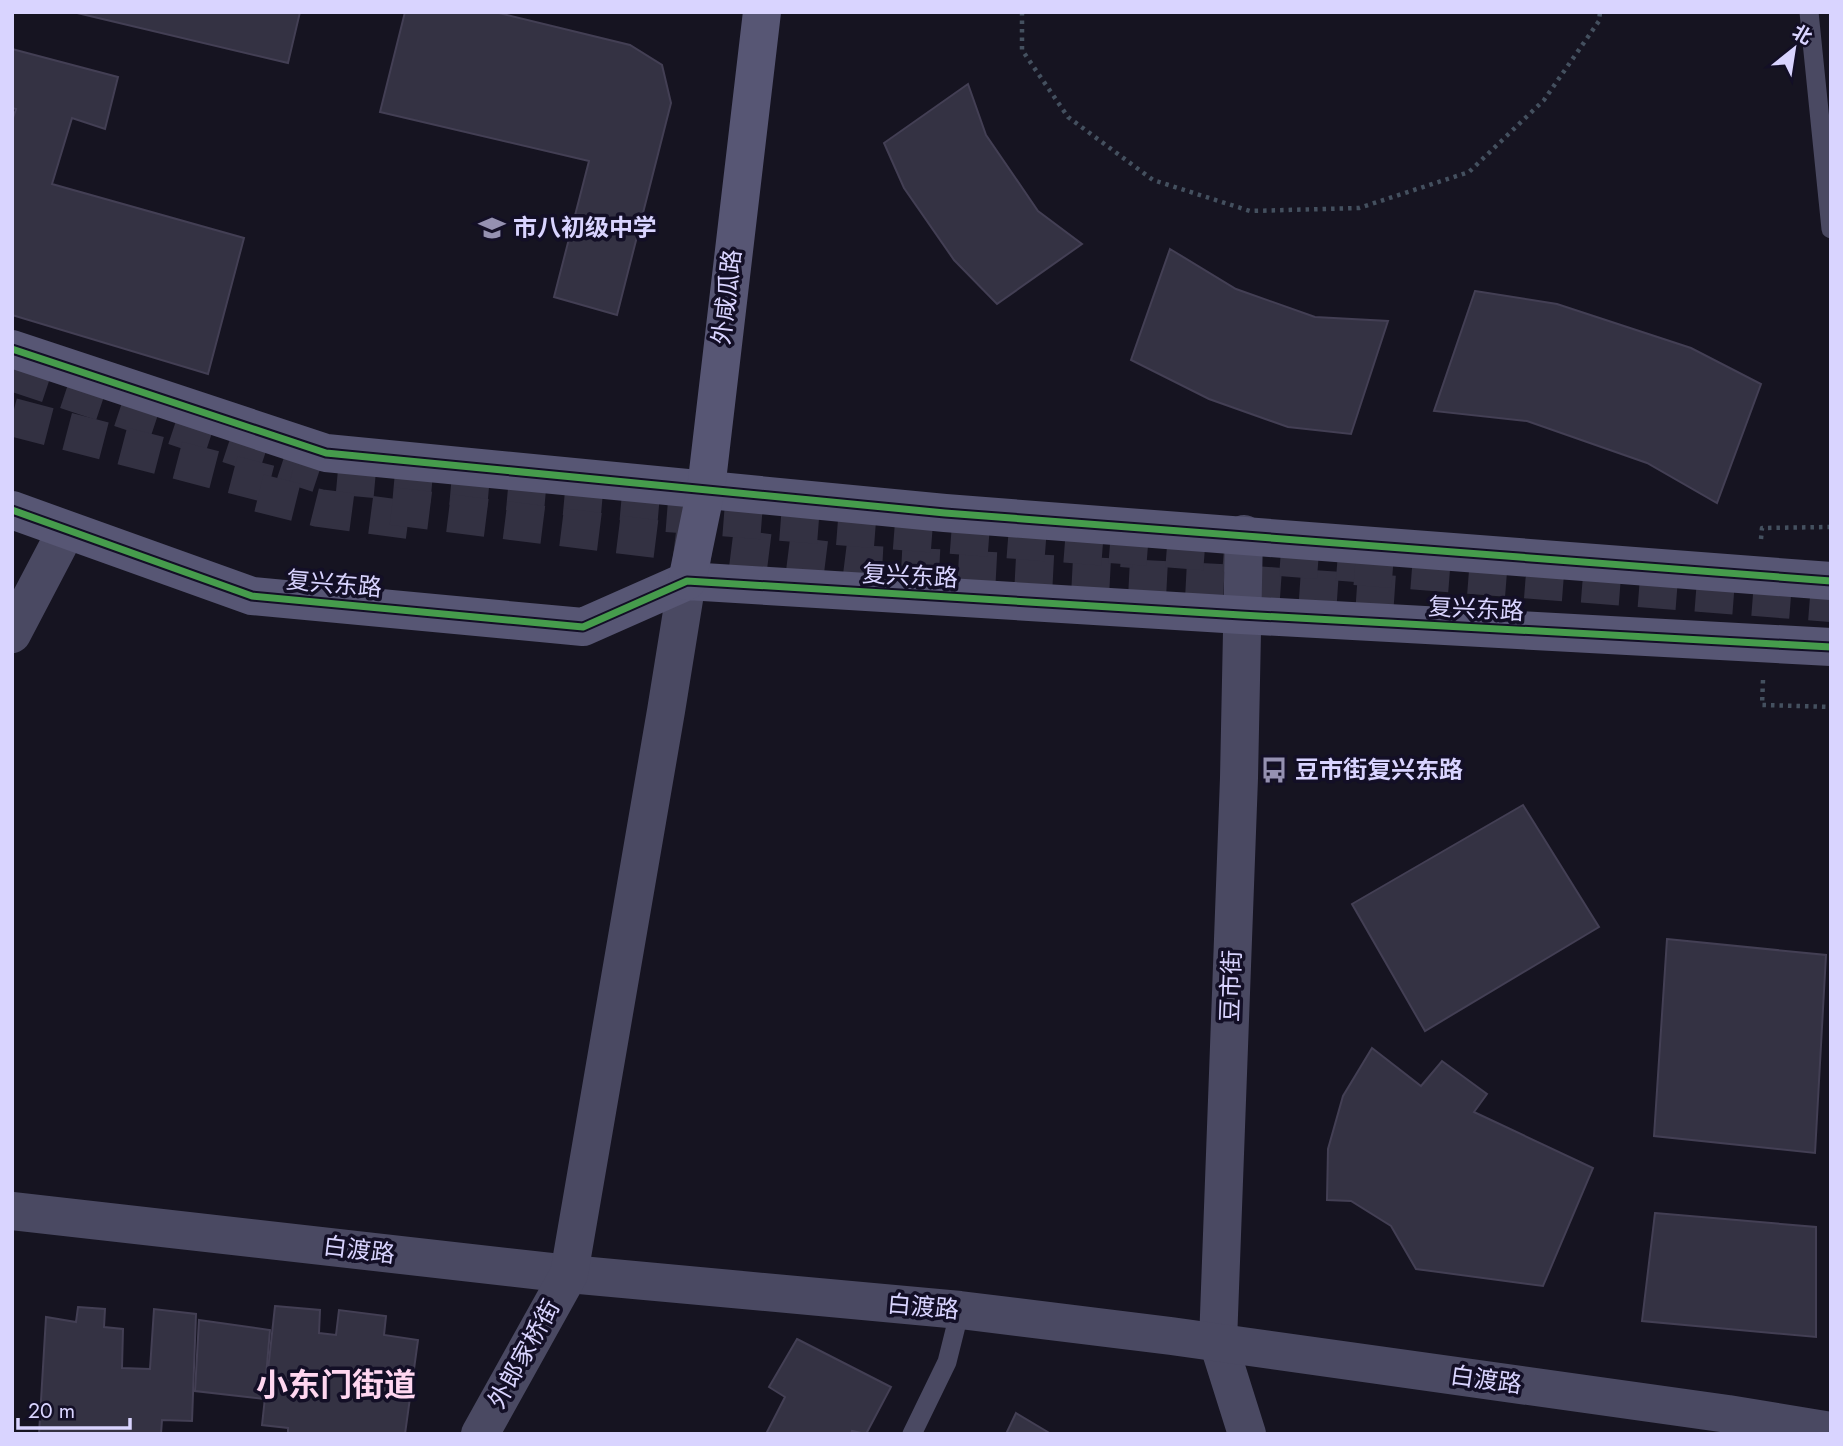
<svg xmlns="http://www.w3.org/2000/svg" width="1843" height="1446" viewBox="0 0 1843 1446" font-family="Jost,'Noto Sans SC',sans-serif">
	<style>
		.building { fill: #343243; stroke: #433f54; stroke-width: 2 }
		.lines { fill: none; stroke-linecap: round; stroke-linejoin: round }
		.secondary-tunnel { stroke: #333142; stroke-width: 38; stroke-dasharray: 38 19; stroke-linecap: butt }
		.path { stroke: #44505f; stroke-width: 4.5; stroke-dasharray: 3.5 5; stroke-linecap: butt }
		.lane { stroke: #4a4962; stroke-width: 19 }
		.street { stroke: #4a4962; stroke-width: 38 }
		.secondary { stroke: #575674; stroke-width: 38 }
		.cycleway-casing { stroke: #130f26; stroke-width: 11 }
		.cycleway { stroke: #469c4c; stroke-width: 7 }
		.labels { text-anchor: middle; stroke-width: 7; stroke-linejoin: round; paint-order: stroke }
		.poi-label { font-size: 24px; font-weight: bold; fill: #d9d4ff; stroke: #130f26; text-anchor: start }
		.street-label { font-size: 24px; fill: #d9d4ff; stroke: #130f26 }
		.district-label { font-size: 32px; font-weight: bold; fill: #ffd6f0; stroke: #130f26 }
	</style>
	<rect width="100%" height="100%" fill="#161421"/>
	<g class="building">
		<path d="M73 12H300L288 63Z"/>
		<path d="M405 12H495L630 45 662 65 671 103 617 315 554 297 589 161 380 112Z"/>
		<path d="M12 49 118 77 105 129 72 118 52 184 244 238 208 374 12 315V121L16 109 12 108Z"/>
		<path d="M968 84 986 135 1038 211 1082 244 997 304 954 260 904 188 884 143Z"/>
		<path d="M1170 249 1236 289 1315 317 1388 321 1351 434 1288 427 1209 399 1131 360Z"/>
		<path d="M1475 291 1557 304 1691 348 1761 384 1717 503 1647 463 1527 421 1434 411Z"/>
		<path d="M1523 805 1599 927 1425 1031 1352 904Z"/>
		<path d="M1667 939 1826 955 1815 1153 1654 1136Z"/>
		<path d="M1372 1048 1421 1086 1442 1061 1487 1094 1474 1112 1593 1168 1543 1286 1416 1269 1391 1226 1351 1201 1327 1200 1328 1149 1343 1096Z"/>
		<path d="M1655 1213 1816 1227V1337L1642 1321Z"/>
		<path d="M275 1306 320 1310 319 1333 336 1335 339 1310 386 1316 384 1335 418 1340 405 1434H288V1428L262 1425Z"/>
		<path d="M78 1307 105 1309 104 1327 123 1329 122 1368 150 1369 154 1309 196 1314 192 1421 162 1420 161 1434H39L46 1317 76 1322Z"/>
		<path d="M199 1320 270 1330 264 1399 195 1391Z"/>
		<path d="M797 1339 891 1387 866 1434 852 1431 851 1434H766L785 1397 769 1387Z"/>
		<path d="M1016 1413 1051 1434H1006Z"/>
	</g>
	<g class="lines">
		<g class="secondary-tunnel">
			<path d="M12 372 319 474 695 508"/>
			<path d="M12 417 288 489"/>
			<path d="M259 493 319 508 417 521"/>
			<path d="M392 506 856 564 1239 584 1398 595"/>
			<path d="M667 513 1134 549"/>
			<path d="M1110 544 1382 565"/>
			<path d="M1355 566 1831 603"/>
		</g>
		<g class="path">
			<path d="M1022 12V50L1068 117 1153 180 1250 211 1359 208 1469 172 1544 100 1599 21 1600 12"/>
			<path d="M1761 539 1762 528 1831 527"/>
			<path d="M1763 680 1762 705 1831 707"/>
		</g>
		<g class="lane">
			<path d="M1809 12 1831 229"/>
			<path d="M912 1434 947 1362 960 1310"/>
		</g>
		<g class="street">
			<path d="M1244 534 1239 778 1218 1342 1247 1434"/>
			<path d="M12 634 66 531"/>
			<path d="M12 1211 569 1274 960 1310 1171 1336 1728 1414 1831 1431"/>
			<path d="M480 1434 569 1274 666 711 687 581"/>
		</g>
		<g class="secondary">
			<path d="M12 349 326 453 945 513 1831 581"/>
			<path d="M12 510 252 596 583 627 687 581 1241 615 1831 647"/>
			<path d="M687 581 706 489 762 12"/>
		</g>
		<g class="cycleway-casing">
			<g id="cycleway">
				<path d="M12 349 326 453 945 513 1831 581"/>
				<path d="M12 510 252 596 583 627 687 581 1241 615 1831 647"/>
			</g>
		</g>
		<use href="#cycleway" class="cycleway"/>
	</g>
	<defs>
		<g id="school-bare" transform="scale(2.1)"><path d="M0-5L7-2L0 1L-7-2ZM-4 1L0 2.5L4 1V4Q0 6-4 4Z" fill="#9591b1" stroke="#130f26" stroke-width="2.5" paint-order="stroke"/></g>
		<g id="bus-bare" transform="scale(2.1)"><path d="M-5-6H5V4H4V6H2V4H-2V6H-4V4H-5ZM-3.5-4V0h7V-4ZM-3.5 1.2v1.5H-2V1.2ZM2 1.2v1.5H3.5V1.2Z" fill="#9591b1" stroke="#130f26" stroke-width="2.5" paint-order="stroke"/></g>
	</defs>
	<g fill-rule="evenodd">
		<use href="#school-bare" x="492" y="228"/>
		<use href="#bus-bare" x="1274" y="770"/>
	</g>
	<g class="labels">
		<g class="poi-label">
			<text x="513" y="236">市八初级中学</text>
			<text x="1295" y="778">豆市街复兴东路</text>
		</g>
		<g class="street-label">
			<text transform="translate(727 297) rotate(-83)" y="8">外咸瓜路</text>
			<text transform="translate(910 576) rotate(3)" y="8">复兴东路</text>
			<text transform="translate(334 584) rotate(5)" y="8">复兴东路</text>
			<text transform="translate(1476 609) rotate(3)" y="8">复兴东路</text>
			<text transform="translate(1231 986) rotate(-88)" y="8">豆市街</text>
			<text transform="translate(359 1250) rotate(7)" y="8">白渡路</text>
			<text transform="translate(923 1307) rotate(5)" y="8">白渡路</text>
			<text transform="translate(524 1354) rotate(-61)" y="8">外郎家桥街</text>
			<text transform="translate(1486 1380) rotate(8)" y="8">白渡路</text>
		</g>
		<g class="district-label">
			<text x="336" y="1396">小东门街道</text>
		</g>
	</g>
	<rect width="1843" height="1446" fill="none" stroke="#d9d4ff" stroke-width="28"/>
	<g transform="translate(1794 49) rotate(30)" stroke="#130f26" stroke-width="5" paint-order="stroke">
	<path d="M0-5L12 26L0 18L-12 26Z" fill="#d9d4ff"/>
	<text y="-10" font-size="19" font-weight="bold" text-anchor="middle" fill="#d9d4ff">北</text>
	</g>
	<path d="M18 1418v10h112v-10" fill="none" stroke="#d9d4ff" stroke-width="3.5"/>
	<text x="28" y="1418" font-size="21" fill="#d9d4ff" stroke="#130f26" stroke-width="5" paint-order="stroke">20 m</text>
</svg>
